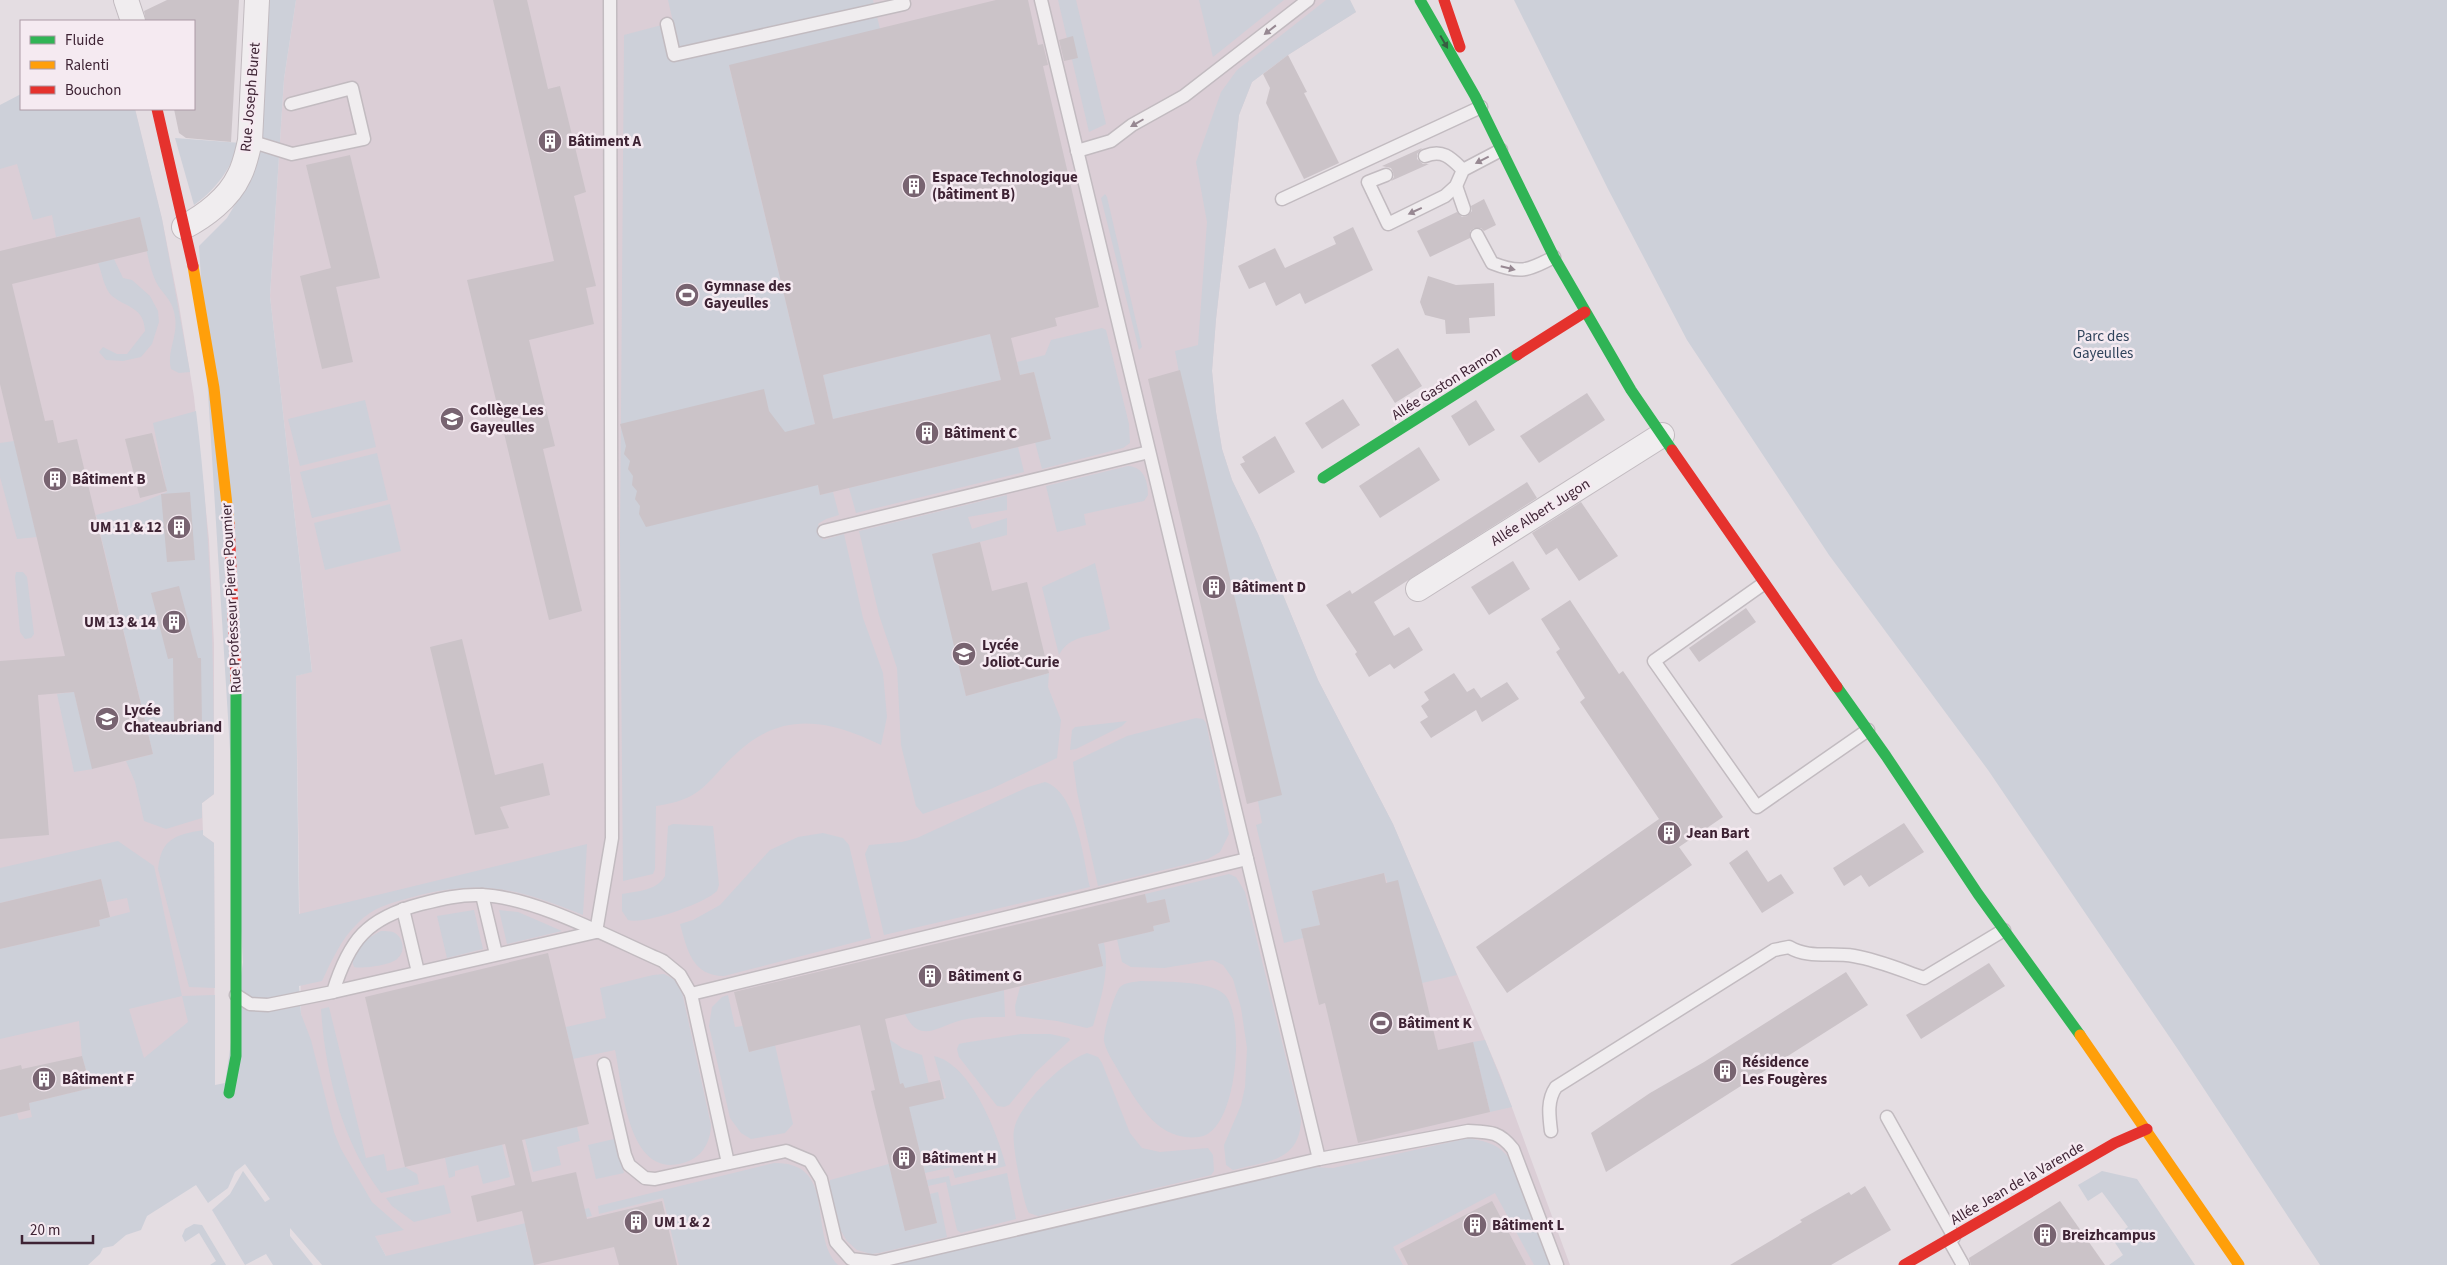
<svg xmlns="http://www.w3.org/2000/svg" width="2447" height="1265" viewBox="0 0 2447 1265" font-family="'Source Sans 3',sans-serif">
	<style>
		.built { fill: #dbced6 }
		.green { fill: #cdd0d9; fill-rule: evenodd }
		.building { fill: #cbc3c8; fill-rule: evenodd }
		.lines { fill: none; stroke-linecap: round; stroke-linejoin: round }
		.lane-casing { stroke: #c2bbc0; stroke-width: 15 }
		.street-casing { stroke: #c2bbc0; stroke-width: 26 }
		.lane { stroke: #f0edef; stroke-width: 12 }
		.street { stroke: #f0edef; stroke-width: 24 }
		.fast { stroke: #30b455; stroke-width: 11 }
		.slow { stroke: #ff9f0a; stroke-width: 11 }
		.jam { stroke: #e5322d; stroke-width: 11 }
		.oneway { fill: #978892 }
		.oneway2 { fill: #385d41 }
		.labels { text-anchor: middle; stroke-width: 5; stroke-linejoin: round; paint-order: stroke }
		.street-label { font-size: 15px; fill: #3e2334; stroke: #f5eaf1 }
		.poi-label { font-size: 15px; font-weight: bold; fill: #3e2334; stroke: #f5eaf1; text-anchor: start }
		.park-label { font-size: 15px; fill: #2f435b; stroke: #f5eaf1 }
	</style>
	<rect width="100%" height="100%" fill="#e4dde2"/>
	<g class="built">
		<path d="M296 0H1350L1356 12 1288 55 1252 82 1239 115 1216 319 1212 371 1216 412 1222 449 1232 480 1258 534 1318 680 1393 824 1500 1075 1570 1265H391L335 1165 301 1014 296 676 312 671 270 296 284 79Z"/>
		<path d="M135 109 162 219 179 305 194 397 209 540 214 644V794L202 803 203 835 214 843 215 1086 0 1235V128Z"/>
	</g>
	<g class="green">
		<path d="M265 0H296L284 79 270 296 312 672 296 676 299 914 587 844 583 915C516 888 480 878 409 898 390 903 372 908 358 923 341 939 332 960 322 981L299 986 301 1014 311 1040 334 1132 341 1149 372 1202 404 1230 375 1236 386 1256 589 1208 592 1216 526 1232 534 1265H322L290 1228V1236L313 1265H273L266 1254 245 1265 212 1210 230 1194 243 1171 265 1202 270 1199 245 1164 235 1172 228 1188 208 1203 196 1185 147 1216 141 1230 126 1235 113 1246 103 1248 100 1254 88 1265H0V1117L17 1113 19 1120 32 1117 29 1103 91 1088 82 1056 79 1021 0 1039V949L100 926 99 920 130 912 127 898 107 902 101 879 0 903V868L118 841 154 866 182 996 215 995V1085L225 1083 243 962 199 246 227 218 243 191ZM182 996 188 1022 144 1058 129 1009Z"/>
		<path d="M668 0H873L880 29 729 66 815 424 804 427 820 495 833 492 839 515 826 519 818 524 823 540 844 534 863 618 883 673 887 717 881 745C831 721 785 710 739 751 706 780 706 799 656 806L655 869 653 874 623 881 620 541 624 35 673 22Z"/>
		<path d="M1058 0H1076L1106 124 1089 132Z"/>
		<path d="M1199 0H1284L1213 57Z"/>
		<path d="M1326 0H1350L1356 12 1288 55 1252 82 1239 115 1216 319 1212 371 1216 412 1222 449 1232 480 1258 534 1318 680 1393 824 1457 975 1422 983 1384 873 1312 891 1320 925 1302 929 1303 938 1284 943 1256 825 1262 823 1175 351 1198 345 1207 222 1196 162 1221 92 1237 70Z"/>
		<path d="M1514 0H2447V1265H2320L2179 1051 1988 770 1829 555 1687 340 1608 189Z"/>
		<path d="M21 94V109H135L162 219 190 372 179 373 171 369C166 350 180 335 174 312 172 300 161 292 156 282 147 263 145 237 140 217L56 237 52 215 33 220 17 164 0 169V105Z"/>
		<path d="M175 138 241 143C229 169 218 188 194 205Z"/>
		<path d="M1105 194 1107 197 1142 347 1139 350 1101 198Z"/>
		<path d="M114 259 123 278 132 280 150 296 158 311 159 322 152 344 141 357 123 361 106 360 99 352 103 347 117 354H127L145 331C144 307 127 308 112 296 104 289 102 273 98 263Z"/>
		<path d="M1102 328 1106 330 1129 424 1130 443 1123 448 1042 469 1035 442 1050 438 1034 372 1020 375 1017 362 1045 355 1051 340Z"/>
		<path d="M990 334 1001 380 833 419 823 375Z"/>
		<path d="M365 400 376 447 300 466 288 419Z"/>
		<path d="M196 411C212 539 214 666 214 794L202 803V818L166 829 144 821 135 782 126 761 153 754 96 515 140 503 167 492 153 423Z"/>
		<path d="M14 441 37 537 17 539 0 477V443Z"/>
		<path d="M1018 447 1024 472 856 513 849 488Z"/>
		<path d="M377 453 388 500 312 518 300 472Z"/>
		<path d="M1128 466C1144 467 1148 481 1148 495L1144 501 1084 514 1086 525 1057 532 1046 486Z"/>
		<path d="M1007 495V510L968 517 972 529 1007 518V535L933 554 966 696 1049 673 1048 687 1061 720 1057 758 991 789 923 814 916 806 901 745 897 668 879 615 859 531Z"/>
		<path d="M390 504 401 551 325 570 314 523Z"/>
		<path d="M1095 563 1110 629C1091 638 1070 634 1059 655L1042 587Z"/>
		<path d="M16 572H23L27 577 34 634 31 638 25 639 20 632 15 577Z"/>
		<path d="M74 692 93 769 74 772 57 694Z"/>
		<path d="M1196 718 1203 719 1206 723 1229 834 1220 852 1208 859 1098 886 1077 792 1073 762 1127 736Z"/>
		<path d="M1127 721 1122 726 1076 749 1070 750 1072 730 1075 727Z"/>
		<path d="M1045 782C1077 792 1083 858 1090 887L884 935 865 854 869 845 902 842 917 838 1028 787Z"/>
		<path d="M673 824 713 826 719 885 717 891C705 903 645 925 628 920L622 911V894C638 891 656 891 665 876L668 826Z"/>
		<path d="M203 830V835L214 843 215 988 189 987 158 869C161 838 176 835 203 830Z"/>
		<path d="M823 833 843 838 849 845 871 938 724 976C692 976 687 949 680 924L693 920 720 905 770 850 798 837Z"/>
		<path d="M1229 874 1236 877 1245 892 1301 1119C1300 1162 1267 1161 1233 1170L1226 1165 1224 1145 1241 1105 1245 1087 1247 1048 1241 1008 1233 979 1223 965 1213 960 1164 968 1131 967 1122 962 1117 939 1154 931 1153 926 1170 922 1165 899 1147 903 1145 894Z"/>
		<path d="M474 910 483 949 447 958 437 916Z"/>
		<path d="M499 910 518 912 562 931 507 944Z"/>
		<path d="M381 931C385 931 390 931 393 932 404 937 406 952 397 959 391 965 363 969 354 967 347 949 368 938 381 931Z"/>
		<path d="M1104 943C1110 971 1101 998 1093 1026L1087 1028 1057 1021 1016 1016 1015 1006 1020 987 1103 966 1098 944Z"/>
		<path d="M664 974 674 979 682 992 711 1125C711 1139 704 1154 691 1160 628 1188 623 1088 615 1050L573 1059 566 1027 606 1018 600 988 653 975Z"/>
		<path d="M1142 981C1163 982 1208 980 1224 994 1246 1014 1238 1133 1199 1137 1157 1142 1137 1102 1119 1072 1114 1062 1106 1052 1104 1041 1103 1032 1114 994 1120 987 1126 982 1134 982 1142 981Z"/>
		<path d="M1004 990 1005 1017C991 1017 976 1016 962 1020 938 1026 920 1045 905 1014Z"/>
		<path d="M728 995 735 1027 743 1026 749 1052 775 1045 793 1124 785 1133 751 1139 741 1133 730 1118 709 1026 712 1007 722 997Z"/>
		<path d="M329 1007 366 1158 384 1154 387 1171 405 1167 417 1174 419 1184 381 1193C342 1142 325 1072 321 1009Z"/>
		<path d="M1021 1034H1050L1069 1038 1070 1040 1036 1072 1009 1105 1004 1107 997 1106 959 1057 957 1049 959 1044 963 1043Z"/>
		<path d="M889 1039 902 1048 922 1055 933 1101 946 1098 934 1056C971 1064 998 1134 1006 1166L955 1178 952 1167 925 1173 903 1084H900Z"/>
		<path d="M1485 1040 1512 1107 1490 1112 1473 1042Z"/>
		<path d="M1087 1053 1098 1057 1102 1063 1130 1133 1142 1148 1160 1152 1208 1148 1213 1155 1214 1171 1211 1175 1038 1216 1029 1213C1023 1202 1011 1142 1014 1130 1018 1105 1063 1061 1087 1053Z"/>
		<path d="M577 1127 580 1141 557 1147 561 1165 533 1172 525 1139Z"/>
		<path d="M1469 1138C1491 1143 1500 1144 1513 1164L1551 1265H1534L1495 1193 1393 1247 1403 1265H894L1304 1167 1333 1168Z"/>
		<path d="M614 1139 624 1173 596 1179 588 1145Z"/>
		<path d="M502 1144 510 1177 483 1184 478 1165 455 1171V1176L449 1178 445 1158Z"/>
		<path d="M774 1163C839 1162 807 1235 838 1265H679L663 1198 599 1214 598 1206Z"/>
		<path d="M889 1164 905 1230 937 1223 930 1194 938 1192 947 1237 879 1253 871 1254 857 1250 847 1241 838 1226 829 1186 830 1180Z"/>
		<path d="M2102 1171 2137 1179 2195 1265H2109L2123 1255 2112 1238 2128 1227 2102 1192 2088 1201 2078 1185Z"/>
		<path d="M1007 1173 1016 1219 961 1233 957 1230 946 1182 928 1186 927 1180 949 1176 951 1186Z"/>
		<path d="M444 1185 451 1213 414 1222 392 1206 386 1198Z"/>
		<path d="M194 1224 202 1225 226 1265H210L216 1261 199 1233 185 1242 182 1236 185 1229Z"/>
	</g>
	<g class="building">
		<path d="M167 0H239L231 142 186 138 179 133 174 109H194V21H146L144 11Z"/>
		<path d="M493 0H527L548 89 560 86 586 192 574 196 596 286 586 288 594 324 529 340 555 446 543 449 582 611 549 620 467 280 554 261Z"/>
		<path d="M996 0H1028L1038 45 1043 44 1048 65 1043 66 1099 307 1055 318 1057 326 1011 338 1020 375 1034 372 1051 439 820 495 818 485 646 527 639 514 640 506 635 499 637 491 632 485 633 476 628 469 630 461 624 454 626 446 620 424 764 389 769 411 785 432 815 424 729 65ZM990 334 1001 380 833 419 823 375Z"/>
		<path d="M1073 36 1078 58 1064 61 1059 40Z"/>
		<path d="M1288 55 1307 92 1304 93 1339 163 1304 179 1266 103 1270 88 1263 74Z"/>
		<path d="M1422 148 1417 154V159L1423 164H1429L1391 181 1394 177 1393 172 1391 168 1382 166Z"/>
		<path d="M350 155 380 278 336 287 353 362 322 369 300 276 331 268 306 165Z"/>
		<path d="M1484 199 1496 225 1484 231 1481 228H1474L1470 231V238L1430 257 1417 231 1457 212 1462 217 1467 216 1472 211 1471 206Z"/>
		<path d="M140 217 148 251 12 284 45 421 53 420 58 443 77 439 153 754 92 769 74 692 38 695 49 835 0 839V661L65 656 0 384V251Z"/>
		<path d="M1353 227 1373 270 1305 304 1300 293 1276 306 1265 282 1249 289 1238 266 1275 248 1285 268 1336 244 1333 237Z"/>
		<path d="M1428 276 1456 285 1494 283 1495 316 1469 318 1470 333 1446 334 1445 320 1425 315 1420 302Z"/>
		<path d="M1398 348 1422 386 1395 403 1371 365Z"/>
		<path d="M1180 370 1282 795 1247 804 1148 379Z"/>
		<path d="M1587 393 1605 420 1539 463 1520 436Z"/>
		<path d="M1343 399 1360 425 1322 449 1305 423Z"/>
		<path d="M1476 400 1495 430 1469 446 1451 416Z"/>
		<path d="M152 433 167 491 140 498 125 439Z"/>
		<path d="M1275 436 1295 472 1259 494 1240 464 1245 462 1242 457Z"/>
		<path d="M1419 447 1440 480 1380 518 1359 486Z"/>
		<path d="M1527 482 1537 498 1374 602 1394 636 1409 627 1423 650 1394 669 1390 664 1369 677 1355 654 1357 652 1326 605 1350 590 1352 594Z"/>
		<path d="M190 492 195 560 167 562 161 494Z"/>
		<path d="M1581 502 1618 556 1579 581 1557 548 1546 555 1532 533Z"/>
		<path d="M980 542 992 591 1027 582 1049 673 966 696 932 554Z"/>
		<path d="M1513 561 1530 589 1489 615 1471 587Z"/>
		<path d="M179 586 198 658H201L202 726H174L173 658 168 659 151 593Z"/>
		<path d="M1570 600 1619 674 1623 671 1723 817 1679 847 1692 865 1507 993 1476 947 1659 819 1580 702 1585 698 1556 652 1560 649 1541 619Z"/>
		<path d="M1746 608 1756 622 1699 662 1689 648Z"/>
		<path d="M462 639 495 775 543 763 550 795 500 807 509 828 475 835 430 647Z"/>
		<path d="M1454 673 1467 692 1474 688 1481 698 1507 682 1519 699 1482 722 1476 710 1431 738 1420 722 1428 717 1421 706 1429 700 1424 692Z"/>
		<path d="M1904 823 1924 852 1869 887 1861 875 1844 886 1833 868Z"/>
		<path d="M1747 850 1768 882 1781 874 1794 893 1762 913 1729 863Z"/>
		<path d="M1384 873 1386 883 1398 880 1438 1050 1473 1042 1490 1112 1358 1143 1325 1003 1319 1005 1301 929 1320 925 1312 891Z"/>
		<path d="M101 879 110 917 99 920 100 926 0 949V903Z"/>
		<path d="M1145 894 1147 903 1165 899 1170 922 1153 926 1154 931 1098 944 1103 966 885 1019 900 1084 903 1083 905 1088 940 1080 944 1099 909 1107 937 1223 905 1231 871 1091 875 1090 860 1025 749 1052 734 992Z"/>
		<path d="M548 953 589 1124 522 1140 532 1182 576 1172 587 1219 662 1201 677 1265H619L614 1247 534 1265 522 1211 477 1222 471 1196 515 1185 505 1144 405 1167 365 997Z"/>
		<path d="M1989 963 2005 986 1921 1039 1906 1015Z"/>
		<path d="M1846 972 1868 1005 1606 1172 1591 1133 1650 1093 1704 1062Z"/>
		<path d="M82 1056 91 1088 29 1103 30 1110 0 1117V1070L21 1065 22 1069Z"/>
		<path d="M1865 1186 1891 1230 1831 1265H1730L1802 1222 1800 1220 1849 1192 1851 1195Z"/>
		<path d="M1492 1201 1526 1265H1408L1400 1249Z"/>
		<path d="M2060 1201 2105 1265H1971L1969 1258Z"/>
	</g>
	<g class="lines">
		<g class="lane-casing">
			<g id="lane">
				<path d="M1041 0 1319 1159"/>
				<path d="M667 24 674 55 904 4 903 0"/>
				<path d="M250 141 292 154 364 139 352 88 291 104"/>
				<path d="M1077 151 1111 141 1132 125 1184 96 1308 0"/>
				<path d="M1425 156C1443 149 1451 158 1463 170"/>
				<path d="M1386 175 1368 182 1388 224 1445 196 1456 186 1463 170 1501 150"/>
				<path d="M1456 186 1464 209"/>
				<path d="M1282 199 1481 107"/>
				<path d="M1477 235 1492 263C1520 274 1528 271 1554 257"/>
				<path d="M824 531 1149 452"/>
				<path d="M1763 584 1654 661 1757 807 1868 730"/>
				<path d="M482 895 496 954"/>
				<path d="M403 909 418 972"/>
				<path d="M596 932 612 838 610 0"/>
				<path d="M333 992 596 932"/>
				<path d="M691 994 1247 859"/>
				<path d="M236 995 250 1004 268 1005 333 992C349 940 367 918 421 904 441 899 461 894 481 895 536 897 612 939 663 961L680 975 691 994 728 1163"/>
				<path d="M604 1064 625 1155 629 1165 645 1178 655 1179 786 1151 810 1161 821 1179 836 1242 851 1259 876 1262 1319 1159 1468 1131C1489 1132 1499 1131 1513 1149L1557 1265"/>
				<path d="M1887 1117 1954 1237"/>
				<path d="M1551 1131C1549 1115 1547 1100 1556 1087L1774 950 1789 947C1809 959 1831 952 1854 956 1878 960 1901 970 1924 978L2004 930"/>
				<path d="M1949 1240 1963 1265"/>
			</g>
		</g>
		<g class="street-casing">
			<g id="street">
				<path d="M126 0 133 21"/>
				<path d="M184 227C205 216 229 198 239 176 245 165 247 153 250 141L257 0"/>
				<path d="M1418 589 1662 435"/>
			</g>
		</g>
		<use href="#lane" class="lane"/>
		<use href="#street" class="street"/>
		<g class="fast">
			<path d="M1420 0 1475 96 1554 257 1631 390 1672 450"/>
			<path d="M1323 478 1517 355"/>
			<path d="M1837 687 1886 756 1978 894 2080 1035"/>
			<path d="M229 1093 236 1056V681"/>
		</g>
		<g class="slow">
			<path d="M193 266 214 388 229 523"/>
			<path d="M2080 1035 2239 1265"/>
		</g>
		<g class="jam">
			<path d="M1444 0 1460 47"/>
			<path d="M157 109 193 266"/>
			<path d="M1517 355 1585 312"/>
			<path d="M1672 450 1837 687"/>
			<path d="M229 523 236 681"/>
			<path d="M1904 1265 2115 1143 2147 1129"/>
		</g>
	</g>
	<defs><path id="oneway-solid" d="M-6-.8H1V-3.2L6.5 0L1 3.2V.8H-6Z" transform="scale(1.25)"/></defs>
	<g class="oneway">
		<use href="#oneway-solid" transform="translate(1270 30) rotate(142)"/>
		<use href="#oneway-solid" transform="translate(1137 123) rotate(150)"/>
		<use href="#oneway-solid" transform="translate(1482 160) rotate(153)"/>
		<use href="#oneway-solid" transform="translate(1415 211) rotate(155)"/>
		<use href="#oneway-solid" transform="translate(1508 268) rotate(14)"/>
	</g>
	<use class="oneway2" href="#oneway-solid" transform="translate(1444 42) rotate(60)"/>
	<defs>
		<g id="building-disc" transform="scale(1.25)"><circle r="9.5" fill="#786471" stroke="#f5eaf1"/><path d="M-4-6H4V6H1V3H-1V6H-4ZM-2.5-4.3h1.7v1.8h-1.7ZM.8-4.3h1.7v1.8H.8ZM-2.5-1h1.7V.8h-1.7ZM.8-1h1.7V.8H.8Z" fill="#fff"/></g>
		<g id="stadium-disc" transform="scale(1.25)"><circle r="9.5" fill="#786471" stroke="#f5eaf1"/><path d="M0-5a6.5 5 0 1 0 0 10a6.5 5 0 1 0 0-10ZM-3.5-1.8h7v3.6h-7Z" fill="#fff"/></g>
		<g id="school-disc" transform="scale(1.25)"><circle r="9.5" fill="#786471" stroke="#f5eaf1"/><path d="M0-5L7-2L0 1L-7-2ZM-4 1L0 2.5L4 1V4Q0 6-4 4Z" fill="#fff"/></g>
	</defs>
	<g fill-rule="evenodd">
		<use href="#building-disc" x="550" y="141"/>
		<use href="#building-disc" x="914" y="186"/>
		<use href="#stadium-disc" x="687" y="295"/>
		<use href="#school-disc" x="452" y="419"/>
		<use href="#building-disc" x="927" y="433"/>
		<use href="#building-disc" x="55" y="479"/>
		<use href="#building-disc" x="179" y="527"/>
		<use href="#building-disc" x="1214" y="587"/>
		<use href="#building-disc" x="174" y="622"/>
		<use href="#school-disc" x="964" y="654"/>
		<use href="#school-disc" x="107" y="719"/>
		<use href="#building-disc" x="1669" y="833"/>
		<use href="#building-disc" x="930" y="976"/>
		<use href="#stadium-disc" x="1381" y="1023"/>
		<use href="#building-disc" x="1725" y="1071"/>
		<use href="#building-disc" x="44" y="1079"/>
		<use href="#building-disc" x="904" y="1158"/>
		<use href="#building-disc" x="636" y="1222"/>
		<use href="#building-disc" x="1475" y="1225"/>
		<use href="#building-disc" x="2045" y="1235"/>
	</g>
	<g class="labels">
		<g class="street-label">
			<text transform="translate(250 97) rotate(-85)" y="5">Rue Joseph Buret</text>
			<text transform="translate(1446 383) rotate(-32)" y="5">Allée Gaston Ramon</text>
			<text transform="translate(1540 512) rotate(-32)" y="5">Allée Albert Jugon</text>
			<text transform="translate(231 598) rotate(-93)" y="5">Rue Professeur Pierre Poumier</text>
			<text transform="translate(2017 1183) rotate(-30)" y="5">Allée Jean de la Varende</text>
		</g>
		<g class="poi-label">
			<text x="568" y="146">Bâtiment A</text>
			<text x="932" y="182">Espace Technologique<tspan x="932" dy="17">(bâtiment B)</tspan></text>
			<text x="704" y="291">Gymnase des<tspan x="704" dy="17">Gayeulles</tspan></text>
			<text x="470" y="415">Collège Les<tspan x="470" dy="17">Gayeulles</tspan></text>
			<text x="944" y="438">Bâtiment C</text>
			<text x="72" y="484">Bâtiment B</text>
			<text x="162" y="532" text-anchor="end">UM 11 &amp; 12</text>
			<text x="1232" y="592">Bâtiment D</text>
			<text x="156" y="627" text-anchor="end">UM 13 &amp; 14</text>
			<text x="982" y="650">Lycée<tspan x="982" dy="17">Joliot-Curie</tspan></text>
			<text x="124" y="715">Lycée<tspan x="124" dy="17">Chateaubriand</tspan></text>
			<text x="1686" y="838">Jean Bart</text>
			<text x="948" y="981">Bâtiment G</text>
			<text x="1398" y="1028">Bâtiment K</text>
			<text x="1742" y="1067">Résidence<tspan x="1742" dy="17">Les Fougères</tspan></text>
			<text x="62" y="1084">Bâtiment F</text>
			<text x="922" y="1163">Bâtiment H</text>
			<text x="654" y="1227">UM 1 &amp; 2</text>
			<text x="1492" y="1230">Bâtiment L</text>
			<text x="2062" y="1240">Breizhcampus</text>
		</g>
		<g class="park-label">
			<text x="2103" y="341">Parc des<tspan x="2103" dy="17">Gayeulles</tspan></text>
		</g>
	</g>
	<rect x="20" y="20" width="175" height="90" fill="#f5eaf1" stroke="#ac9aa5"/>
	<rect x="30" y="36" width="25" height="8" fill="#30b455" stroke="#ac9aa5"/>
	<text x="65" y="45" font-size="15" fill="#3e2334">Fluide</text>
	<rect x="30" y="61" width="25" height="8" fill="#ff9f0a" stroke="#ac9aa5"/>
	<text x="65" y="70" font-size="15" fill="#3e2334">Ralenti</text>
	<rect x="30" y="86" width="25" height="8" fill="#e5322d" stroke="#ac9aa5"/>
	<text x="65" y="95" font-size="15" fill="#3e2334">Bouchon</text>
	<path d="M22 1235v8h71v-8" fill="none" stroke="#3e2334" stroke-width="2.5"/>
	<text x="30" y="1235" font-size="15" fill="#3e2334" stroke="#f5eaf1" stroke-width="4" paint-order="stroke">20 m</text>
</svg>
